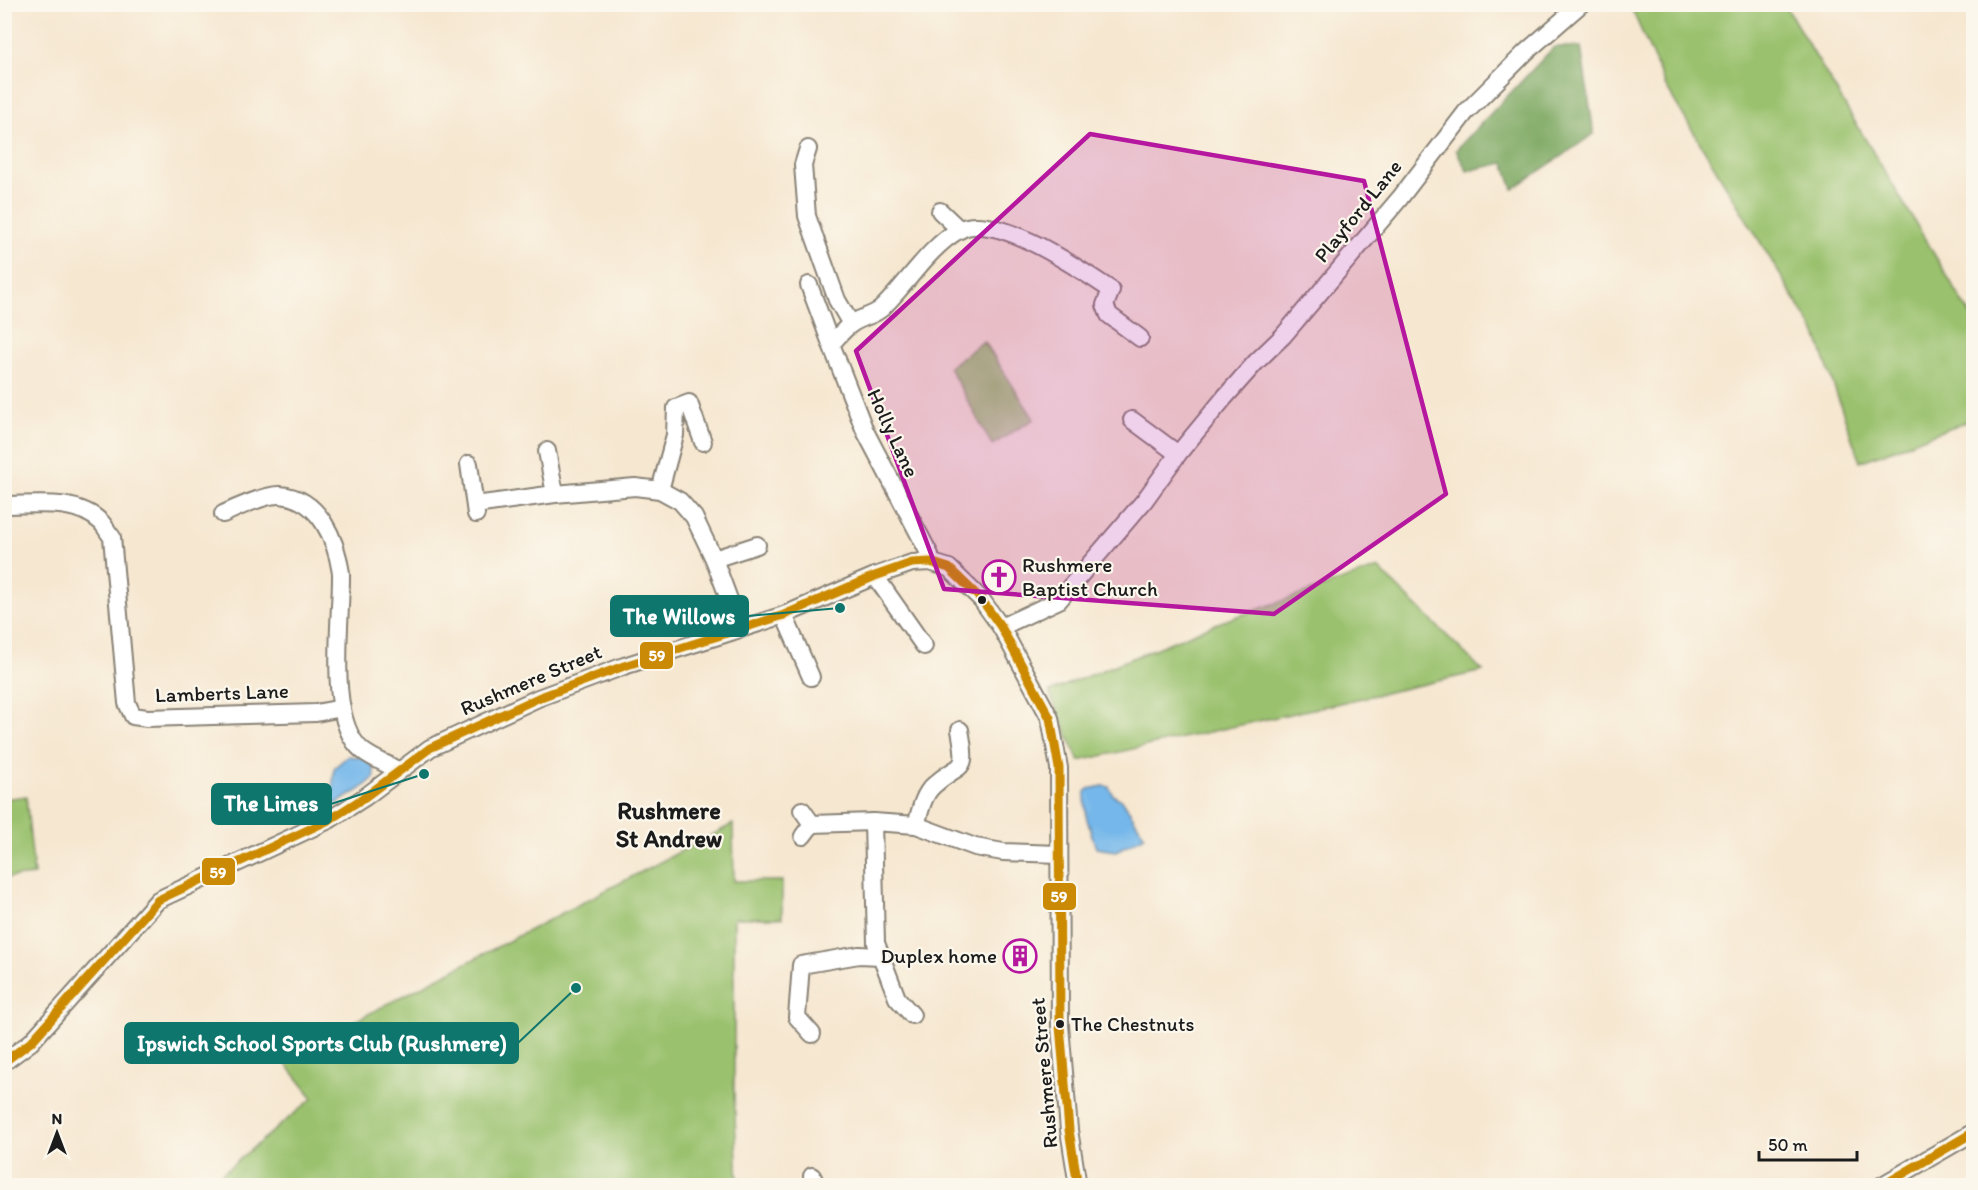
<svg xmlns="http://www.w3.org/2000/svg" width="1978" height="1190" viewBox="0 0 1978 1190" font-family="Itim,sans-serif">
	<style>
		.green { fill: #9ac16d; stroke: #5b6e44; stroke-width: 1.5 }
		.forest { fill: #7ba760; stroke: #4c623e; stroke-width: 1.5 }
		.water { fill: #74b7ea; stroke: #486a83; stroke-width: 1.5 }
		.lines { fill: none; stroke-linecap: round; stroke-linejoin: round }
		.minor-casing { stroke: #898276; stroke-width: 20 }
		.minor { stroke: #fff; stroke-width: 16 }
		.bus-1-casing { stroke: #fbf7ec; stroke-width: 14 }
		.bus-1 { stroke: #cb8a06; stroke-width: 9 }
		.marked { fill: #b5179e; fill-opacity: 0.2; stroke: #b5179e; stroke-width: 4.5; stroke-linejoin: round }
		.bus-dot { fill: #1c1c1c; stroke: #fbf7ec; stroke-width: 2 }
		.labels { text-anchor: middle; stroke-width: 4.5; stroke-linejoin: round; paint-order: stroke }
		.bus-label { font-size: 20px; fill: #1c1c1c; stroke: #fbf7ec; text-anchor: start }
		.street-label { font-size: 21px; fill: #1c1c1c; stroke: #fbf7ec }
		.poi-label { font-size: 21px; fill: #1c1c1c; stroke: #fbf7ec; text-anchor: start }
		.quarter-label { font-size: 24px; font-weight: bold; fill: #1c1c1c; stroke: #fbf7ec }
		.leader { fill: none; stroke: #0f766e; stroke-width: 2 }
		.callout-dot { fill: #0f766e; stroke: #fbf7ec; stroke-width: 2 }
		.callout { fill: #0f766e; stroke: #0f766e; stroke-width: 2 }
		.callout-label { font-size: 22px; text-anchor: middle; font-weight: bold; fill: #fff }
		.line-badge { stroke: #fbf7ec; stroke-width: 2 }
		.badge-label { font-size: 16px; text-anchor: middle; font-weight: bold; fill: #fff }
	</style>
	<rect width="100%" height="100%" fill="#fbf7ec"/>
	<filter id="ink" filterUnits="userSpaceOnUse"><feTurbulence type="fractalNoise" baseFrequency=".0167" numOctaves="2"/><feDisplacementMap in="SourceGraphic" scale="12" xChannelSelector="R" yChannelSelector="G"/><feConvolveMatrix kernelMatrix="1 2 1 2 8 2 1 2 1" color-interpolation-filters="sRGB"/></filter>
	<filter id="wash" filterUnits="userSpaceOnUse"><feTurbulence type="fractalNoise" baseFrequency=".008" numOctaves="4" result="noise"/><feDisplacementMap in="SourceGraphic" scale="24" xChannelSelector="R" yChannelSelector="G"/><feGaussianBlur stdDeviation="1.35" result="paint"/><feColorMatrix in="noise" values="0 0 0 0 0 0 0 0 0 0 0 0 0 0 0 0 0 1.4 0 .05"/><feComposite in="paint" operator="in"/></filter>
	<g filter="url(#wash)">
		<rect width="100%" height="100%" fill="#f6e7d0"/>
		<g class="green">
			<path d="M1630 5H1785L1973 319V419L1860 462 1816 334 1666 87Z"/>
			<path d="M984 341 1034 419 992 445 949 367Z"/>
			<path d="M1378 568 1483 671 1079 761 1049 692 1218 623Z"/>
			<path d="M26 796 34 875 5 878V799Z"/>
			<path d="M733 824 734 881H782V918H734V1092L738 1185H208L313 1098 282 1059Z"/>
		</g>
		<path class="forest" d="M1554 47H1581L1594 134 1513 189 1504 163 1467 171 1456 150Z"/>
		<g class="water">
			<path d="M348 756 365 758 373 766 375 777 361 789 336 804 332 803 334 768Z"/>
			<path d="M1103 786 1109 787 1113 795 1123 801 1145 836 1116 851 1096 848 1086 816 1085 793 1088 789Z"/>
		</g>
	</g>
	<g filter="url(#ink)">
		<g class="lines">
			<g class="minor-casing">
				<g id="minor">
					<path d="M808 149 803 165 807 216 837 300 851 324"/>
					<path d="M940 211 960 230"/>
					<path d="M809 285 831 344"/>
					<path d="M1132 420 1178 454"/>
					<path d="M547 451 555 494"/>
					<path d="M469 464 476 514"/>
					<path d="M660 490 675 435 676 408 689 403 703 442"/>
					<path d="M4 505C36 505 76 498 101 522 105 526 108 533 112 537L127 703 133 716 147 718 316 713 342 708"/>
					<path d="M475 505 555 494 635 487 660 490 680 501 694 517 714 559 740 629"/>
					<path d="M223 514C236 508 266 494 280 495 320 498 336 540 341 573 342 617 325 721 363 751 373 759 388 764 399 771"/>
					<path d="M714 559 757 545"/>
					<path d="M930 562V555L865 431 831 344C837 338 843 330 850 325 860 317 874 316 882 308 907 284 929 247 959 230 995 210 1081 270 1111 290L1105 305 1109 315 1140 338"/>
					<path d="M875 576 924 646"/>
					<path d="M784 615 811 677"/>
					<path d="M1001 627 1059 600 1144 501 1178 454 1225 397 1256 362 1283 336 1400 198 1466 112 1526 52 1581 4"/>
					<path d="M802 810 812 824 803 836"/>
					<path d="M812 824 873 822"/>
					<path d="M916 825C920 812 923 795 933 786 960 760 969 777 960 730"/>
					<path d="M881 956 897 998 912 1015"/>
					<path d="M812 1034 797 1017 801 965 859 955 881 956 876 943 873 822 916 825 975 847 1003 852 1059 854"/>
					<path d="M4 1062 31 1042 158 900 329 820 365 797 430 748 538 698 624 666 784 615 875 576 912 563 930 562 949 568 981 599 1001 627 1050 718 1059 768 1060 1026 1069 1130 1078 1186"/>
					<path d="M812 1176 817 1186"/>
					<path d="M1881 1186 1974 1132"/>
				</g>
			</g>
			<use href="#minor" class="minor"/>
			<g class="bus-1-casing">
				<g id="bus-1">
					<path d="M4 1062 31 1042 158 900 329 820 365 797 430 748 538 698 624 666 784 615 875 576 912 563 930 562 949 568 981 599 1001 627 1050 718 1059 768 1060 1026 1069 1130 1078 1186"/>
					<path d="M1882 1186 1974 1132"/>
				</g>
			</g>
			<use href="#bus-1" class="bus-1"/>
		</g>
	</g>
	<path class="marked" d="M1090 134 1364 181 1446 494 1274 614 944 589 856 351Z"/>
	<defs>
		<g id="church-ring" transform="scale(1.725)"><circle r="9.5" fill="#fbf7ec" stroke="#b5179e" stroke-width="1.5"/><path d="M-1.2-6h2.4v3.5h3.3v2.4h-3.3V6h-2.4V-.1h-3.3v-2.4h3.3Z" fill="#b5179e"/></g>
		<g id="building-ring" transform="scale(1.725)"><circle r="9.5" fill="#fbf7ec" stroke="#b5179e" stroke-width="1.5"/><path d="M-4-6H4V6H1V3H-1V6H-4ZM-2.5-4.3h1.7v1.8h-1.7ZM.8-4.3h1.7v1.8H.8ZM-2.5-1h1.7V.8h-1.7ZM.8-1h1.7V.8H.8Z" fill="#b5179e"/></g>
	</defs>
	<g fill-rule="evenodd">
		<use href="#church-ring" x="999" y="577"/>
		<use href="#building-ring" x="1020" y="956"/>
	</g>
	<g class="bus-dot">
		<circle cx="982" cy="600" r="5"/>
		<circle cx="1060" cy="1024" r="5"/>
	</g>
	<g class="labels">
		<g class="bus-label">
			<text x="1071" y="1031">The Chestnuts</text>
		</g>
		<g class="street-label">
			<text transform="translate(1358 211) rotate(-51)" y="7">Playford Lane</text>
			<text transform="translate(893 433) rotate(65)" y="7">Holly Lane</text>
			<text transform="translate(531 680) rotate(-23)" y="7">Rushmere Street</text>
			<text transform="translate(222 693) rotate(-2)" y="7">Lamberts Lane</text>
			<text transform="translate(1044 1073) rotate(-95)" y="7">Rushmere Street</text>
		</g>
		<g class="poi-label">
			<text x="1022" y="572">Rushmere<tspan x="1022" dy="24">Baptist Church</tspan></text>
			<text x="997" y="963" text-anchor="end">Duplex home</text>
		</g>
		<g class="quarter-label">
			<text x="669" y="819">Rushmere<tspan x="669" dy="28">St Andrew</tspan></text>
		</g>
	</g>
	<path class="leader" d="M840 608L748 616M424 774L331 804M576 988L518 1043"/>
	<g class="callout-dot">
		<circle cx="840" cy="608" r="6"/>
		<circle cx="424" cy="774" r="6"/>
		<circle cx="576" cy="988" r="6"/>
	</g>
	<g class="callout">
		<rect x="611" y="596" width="137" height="40" rx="6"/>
		<rect x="212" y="784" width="119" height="40" rx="6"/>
		<rect x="125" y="1023" width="393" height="40" rx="6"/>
	</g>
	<g class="callout-label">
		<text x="679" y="624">The Willows</text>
		<text x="271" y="811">The Limes</text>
		<text x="322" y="1051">Ipswich School Sports Club (Rushmere)</text>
	</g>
	<g class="line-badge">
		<rect x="639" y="641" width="35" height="29" rx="6" fill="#cb8a06"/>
		<rect x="201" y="857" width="35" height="29" rx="6" fill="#cb8a06"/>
		<rect x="1042" y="882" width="35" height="29" rx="6" fill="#cb8a06"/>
	</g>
	<g class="badge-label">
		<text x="657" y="661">59</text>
		<text x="218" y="878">59</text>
		<text x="1059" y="902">59</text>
	</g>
	<rect width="1978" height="1190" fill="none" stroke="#fbf7ec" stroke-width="24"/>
	<g transform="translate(57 1133)" stroke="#fbf7ec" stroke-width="4.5" paint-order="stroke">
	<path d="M0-4.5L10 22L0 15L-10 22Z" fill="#1c1c1c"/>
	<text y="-9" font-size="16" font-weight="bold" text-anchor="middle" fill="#1c1c1c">N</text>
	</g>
	<path d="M1759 1151v9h98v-9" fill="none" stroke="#1c1c1c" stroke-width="3"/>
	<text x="1768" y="1151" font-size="18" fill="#1c1c1c" stroke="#fbf7ec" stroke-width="4.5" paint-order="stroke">50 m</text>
</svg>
